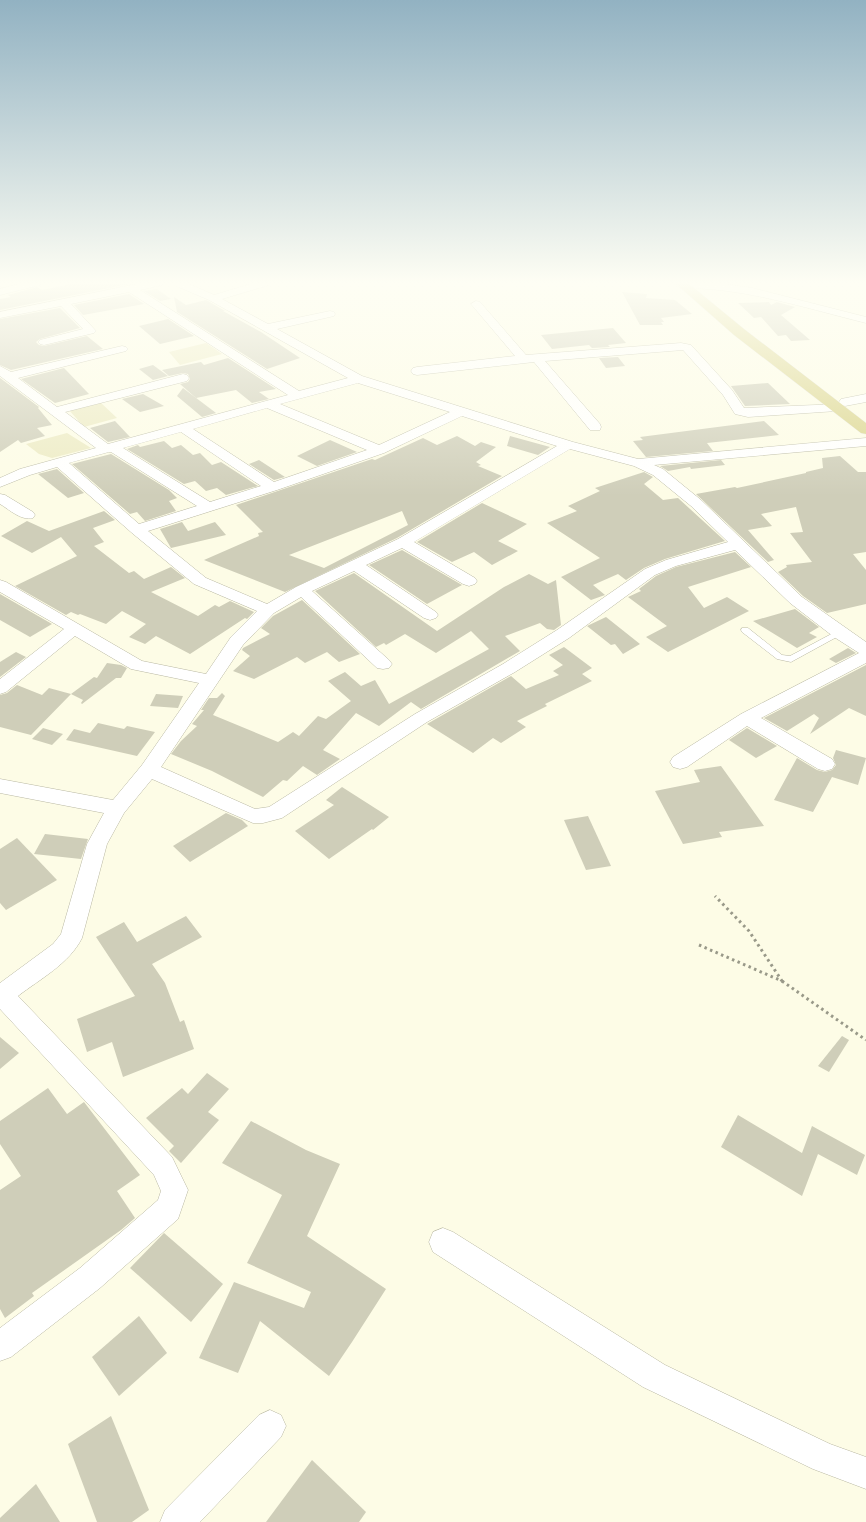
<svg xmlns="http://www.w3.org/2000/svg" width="866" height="1522" viewBox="0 0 866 1522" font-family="'Source Serif 4',serif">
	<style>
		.green { fill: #edebc4 }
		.building { fill: #cfceb9; fill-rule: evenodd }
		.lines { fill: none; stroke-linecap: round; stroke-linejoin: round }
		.service-casing { stroke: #b9b8a3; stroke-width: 1 }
		.minor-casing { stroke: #b9b8a3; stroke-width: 1 }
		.primary-casing { stroke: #eaeae9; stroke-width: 1 }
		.path { stroke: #999989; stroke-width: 3; stroke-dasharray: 2.5 3.5; stroke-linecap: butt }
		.service { fill: #fff; fill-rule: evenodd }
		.minor { fill: #fff; fill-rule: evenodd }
		.primary { fill: #dad48b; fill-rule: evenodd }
	</style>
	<rect width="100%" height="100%" fill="#fdfce6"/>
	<g class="green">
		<path d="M206 343 222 354 180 365 169 352Z"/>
		<path d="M100 402 117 418 84 427 69 410Z"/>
		<path d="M67 433 91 448 52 458 39 454 26 444Z"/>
	</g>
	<g class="building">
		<path d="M76 283H134L0 310V299L11 297 8 295 37 287 42 290Z"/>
		<path d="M157 289 171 299 160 301 144 291Z"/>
		<path d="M622 292 647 294 646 298 675 300 692 314 661 318 664 322H661L663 325H640Z"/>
		<path d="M129 294 144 304 83 315 74 305Z"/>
		<path d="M174 297 186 305 206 300 208 301 225 311H223L261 332 300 358 267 369 177 312Z"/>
		<path d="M769 302 771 305 777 302 795 307 781 315 810 340 791 341 786 335 778 336 761 317 754 318 738 303Z"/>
		<path d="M60 308 80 328 40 339 36 342 39 345 44 346 87 336 103 349 11 370 0 365V319Z"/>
		<path d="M168 319 194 336 160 344 139 326Z"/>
		<path d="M613 328 626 343 608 345 610 347 592 348 589 345 552 349 541 335Z"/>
		<path d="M618 357 625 366 606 368 599 358Z"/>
		<path d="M228 358 276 389 259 392 269 399 252 403 236 390 196 398 180 384 188 382 190 379 188 374 183 373 169 376 162 370 201 362 204 365Z"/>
		<path d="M153 365 168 376 153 380 139 369Z"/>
		<path d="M64 368 89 394 55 403 21 379Z"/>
		<path d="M0 378 39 407 38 408 52 425 37 428 45 436 21 443 18 440 0 452Z"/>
		<path d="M768 383 790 404 745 406 731 386Z"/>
		<path d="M183 388 216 413 202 417 177 396Z"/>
		<path d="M143 394 164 406 140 412 122 399Z"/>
		<path d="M115 421 130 437 108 442 90 428Z"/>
		<path d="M764 421 779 435 707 443 713 451 646 457 633 441 643 440 640 437Z"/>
		<path d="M457 436 475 446 481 442 496 447 476 462 481 465 478 466 502 476 397 538 285 592 204 560 259 536 258 533 263 532 236 505 372 459 375 460 423 438 437 445ZM402 511 408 525 324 568 289 555Z"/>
		<path d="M510 436 550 447 538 455 507 446Z"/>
		<path d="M330 440 357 452 317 466 297 456Z"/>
		<path d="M164 441 172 448 181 445 193 455 200 453 212 465 221 462 258 486 226 495 217 488 206 491 195 481 184 484 127 449 138 445 140 447Z"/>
		<path d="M111 454 169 490 177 498 169 501 176 511 145 521 137 512 130 514 72 464Z"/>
		<path d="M840 456 858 472H866V552L853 554 866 570V604L827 613 803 596 778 572 787 567 786 565 812 562 790 533 803 532 796 507 761 514 772 526 748 530 774 560 768 562 696 494 735 487 737 488 806 473V472L823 468 822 458Z"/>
		<path d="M259 460 285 477 274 480 249 464Z"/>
		<path d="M721 460 725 465 691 469 690 467 668 471 660 466Z"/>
		<path d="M57 469 84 493 68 498 38 474Z"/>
		<path d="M644 472 653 477 644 484 663 500 678 498 725 541 665 559 644 568 626 580 618 574 593 585 605 595 591 600 561 577 600 558 547 523 577 511 568 506 600 491 595 488Z"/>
		<path d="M482 503 527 524 498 541 518 551 492 565 474 552 452 562 417 542Z"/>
		<path d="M104 511 115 520 93 528 104 542 94 546 129 573 134 571 144 579 171 567 185 578 151 592 198 616 215 605 219 607 230 601 254 612 247 619 245 618 190 654 156 636 145 644 129 637 146 624 122 611 106 624 80 614 78 615 71 612 66 615 15 586 77 556 61 537 32 553 1 536 27 521 49 531Z"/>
		<path d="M182 522 188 531 215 522 226 535 171 548 160 529Z"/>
		<path d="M402 550 462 585 427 604 369 565Z"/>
		<path d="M735 552 751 567 688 587 704 608 727 597 749 611 668 652 646 637 667 626 628 597 641 591 639 589 656 576 676 567Z"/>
		<path d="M354 573 437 631 504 587 529 574 548 584 556 580 561 625 554 630 547 629 540 623 505 636 520 651 421 709 411 702 379 726 356 713 323 750 340 759 317 775 303 766 287 781 283 780 263 797 212 771 171 754 181 741 197 726 192 724 204 710H201L209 698H217L222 693 225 696 213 715 278 742 293 732 299 736 318 716 326 719 351 701 328 681 345 672 361 686 375 680 389 704 489 649 471 631 436 653 405 634 386 645 384 643 376 647 315 591Z"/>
		<path d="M0 594 52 624 30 637 0 620Z"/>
		<path d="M302 600 360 654 339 662 327 652 305 663 297 657 254 679 233 671 250 656 242 650 243 648 270 634 261 628 273 616Z"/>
		<path d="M795 609 819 627 809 633 817 637 797 648 753 621Z"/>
		<path d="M606 617 640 644 623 654 615 644 611 645 587 626Z"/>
		<path d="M564 647 592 668 582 674 592 681 545 704 547 706 517 721 526 727 501 743 493 738 473 753 427 724 511 676 526 689 559 675 553 671 563 665 549 655Z"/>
		<path d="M848 648 856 653 836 663 829 659Z"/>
		<path d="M16 652 26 657 0 677V662Z"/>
		<path d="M107 663 121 665 127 668 121 678H116L82 704 81 703 83 700 71 694 94 677 97 678Z"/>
		<path d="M866 665V716L849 708 810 734 819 718 814 714 787 731 764 718Z"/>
		<path d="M17 685 42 695 49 688 71 694 31 735 0 727V695L7 693Z"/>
		<path d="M156 694 183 696 178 708 150 706Z"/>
		<path d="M98 723 124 729 127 726 155 732 137 756 66 740 74 729 90 733Z"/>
		<path d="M43 728 63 734 52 745 32 739Z"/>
		<path d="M747 728 777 746 756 758 729 740Z"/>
		<path d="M836 750 866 758 858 785 832 777 813 812 774 800 797 758 817 770 825 772 832 770 836 765 833 758Z"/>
		<path d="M721 766 764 826 719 832 722 837 683 844 655 791 700 782 694 770Z"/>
		<path d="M342 787 389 817 373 830 372 829 329 859 295 831 334 805 326 800Z"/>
		<path d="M226 813 242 820 248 826 190 862 173 846Z"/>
		<path d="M588 816 611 866 586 870 564 820Z"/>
		<path d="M45 834 88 839 81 859 34 854Z"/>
		<path d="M17 838 57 880 6 910 0 903V849Z"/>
		<path d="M186 916 202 937 152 964 165 983 180 1022 184 1020 194 1049 123 1077 112 1042 87 1052 77 1019 135 996 96 937 124 922 137 942Z"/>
		<path d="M842 1036 849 1040 829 1072 818 1066Z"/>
		<path d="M0 1037 19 1053 0 1069Z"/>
		<path d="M207 1073 229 1089 208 1112 219 1120 181 1163 169 1151 174 1146 146 1118 182 1088 188 1094Z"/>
		<path d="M48 1088 67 1114 84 1102 140 1175 117 1191 135 1218 121 1230 32 1293 34 1296 5 1318 0 1309V1190L21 1176 0 1144V1121Z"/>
		<path d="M738 1115 802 1153 812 1126 865 1155 857 1175 818 1154 802 1196 721 1147Z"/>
		<path d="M251 1121 306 1150 340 1164 307 1236 386 1289 352 1342 329 1376 260 1321 238 1373 199 1358 234 1282 304 1308 311 1292 247 1263 282 1195 222 1163Z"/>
		<path d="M164 1233 223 1284 191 1322 130 1268Z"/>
		<path d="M139 1316 167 1353 119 1396 92 1357Z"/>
		<path d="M111 1416 149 1510 132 1522H97L68 1444Z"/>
		<path d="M312 1460 366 1512 359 1522H266Z"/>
		<path d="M36 1484 60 1522H0V1518Z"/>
	</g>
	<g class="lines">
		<g class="service-casing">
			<path id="service" d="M742 628H748L782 655 790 656 837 631H840L844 633 791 662 777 659 742 632 741 630Z"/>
		</g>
		<g class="minor-casing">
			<g id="minor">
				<path d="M23 283H41L40 285 0 295V289Z"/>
				<path d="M142 283H163L162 285 140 290 299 391 348 378 209 300 174 285 173 283H187L214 295 254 283H270L269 285 222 299 268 324 330 311 334 312 335 314 334 316 277 329 362 376 573 442 638 459 866 438V446L654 465 663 469 701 500 802 597 866 642V663L761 718 832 759 835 764 832 769 825 771 818 769 747 726 687 767 680 769 673 767 670 762 673 757 741 714 859 653 834 637 790 603 735 550 676 566 655 575 569 638 515 672 427 722 282 818 263 823H253L152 779 124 813 107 844 82 938C69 964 40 979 18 996L172 1157 188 1190 178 1219 100 1288 11 1357 0 1361V1328L80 1268 158 1200 161 1191 154 1175 0 1009V983L53 944 61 934 87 844 104 813 0 793V779L113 800 142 765 199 683 131 669 75 636 6 692 0 694V679L64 629 0 592V580L6 582 142 661 206 674 231 637 257 611 194 584 132 533 57 467 30 475 0 487V478L20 469 96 448 0 376V366L11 372 122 346 126 347 128 349 126 351 18 378 57 407 183 374 187 375 189 378 187 381 65 412 108 444 288 395 129 292 71 304 96 331 94 333 44 345 40 344 38 342 40 340 83 329 61 306 0 318V312ZM358 383 450 412 379 445 280 404ZM267 408 367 450 274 482 193 429ZM462 416 557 446 398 539 296 587 267 604 206 578 148 531 277 490 384 453ZM181 432 261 486 210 502 123 448ZM570 449 634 466 653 475 691 506 728 542 666 560 645 569 557 630 503 664 415 714 269 807 255 809 161 767 243 645 274 613 301 597 377 668 383 669 389 668 392 664 389 660 312 591 354 571 424 618 430 620 436 618 438 615 436 612 366 565 402 548 463 584 469 586 475 584 477 581 475 578 414 542ZM109 452H111L197 506 139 524 69 463Z"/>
				<path d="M679 283H718L752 288 866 317V323C805 308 746 288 683 288L679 287 678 285Z"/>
				<path d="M476 301 480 302 526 355 681 343 691 345 732 390 744 408 840 404 839 402 841 399 866 394V402L845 406 842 405 843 407 841 410 837 411 748 417 735 414 723 395 683 350 545 361 600 424 601 427 600 430H590L534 362 417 375 413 374 411 371 413 368 417 367 515 356 471 304Z"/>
				<path d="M0 494 5 495 33 512 35 515 33 518C21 521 10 510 0 504Z"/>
				<path d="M443 1228 453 1232 665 1365 830 1444 866 1457V1489L813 1469 643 1387 433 1252 429 1242 433 1232Z"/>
				<path d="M270 1410 281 1415 286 1426 281 1437 200 1522H160L165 1510 259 1415Z"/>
			</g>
		</g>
		<g class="primary-casing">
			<path id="primary" d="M675 283H688L744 329 866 423V434L861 433 734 335Z"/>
		</g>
		<g class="path">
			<path d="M699 945 782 981 749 931 715 896"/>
			<path d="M782 981 866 1040"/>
		</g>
		<use href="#service" class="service"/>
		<use href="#minor" class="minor"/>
		<use href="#primary" class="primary"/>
	</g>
	<linearGradient id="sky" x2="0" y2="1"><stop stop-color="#92b2c2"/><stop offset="0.57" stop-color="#fefef4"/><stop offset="1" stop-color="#fefef4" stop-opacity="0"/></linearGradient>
	<rect width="866" height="496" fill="url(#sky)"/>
</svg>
